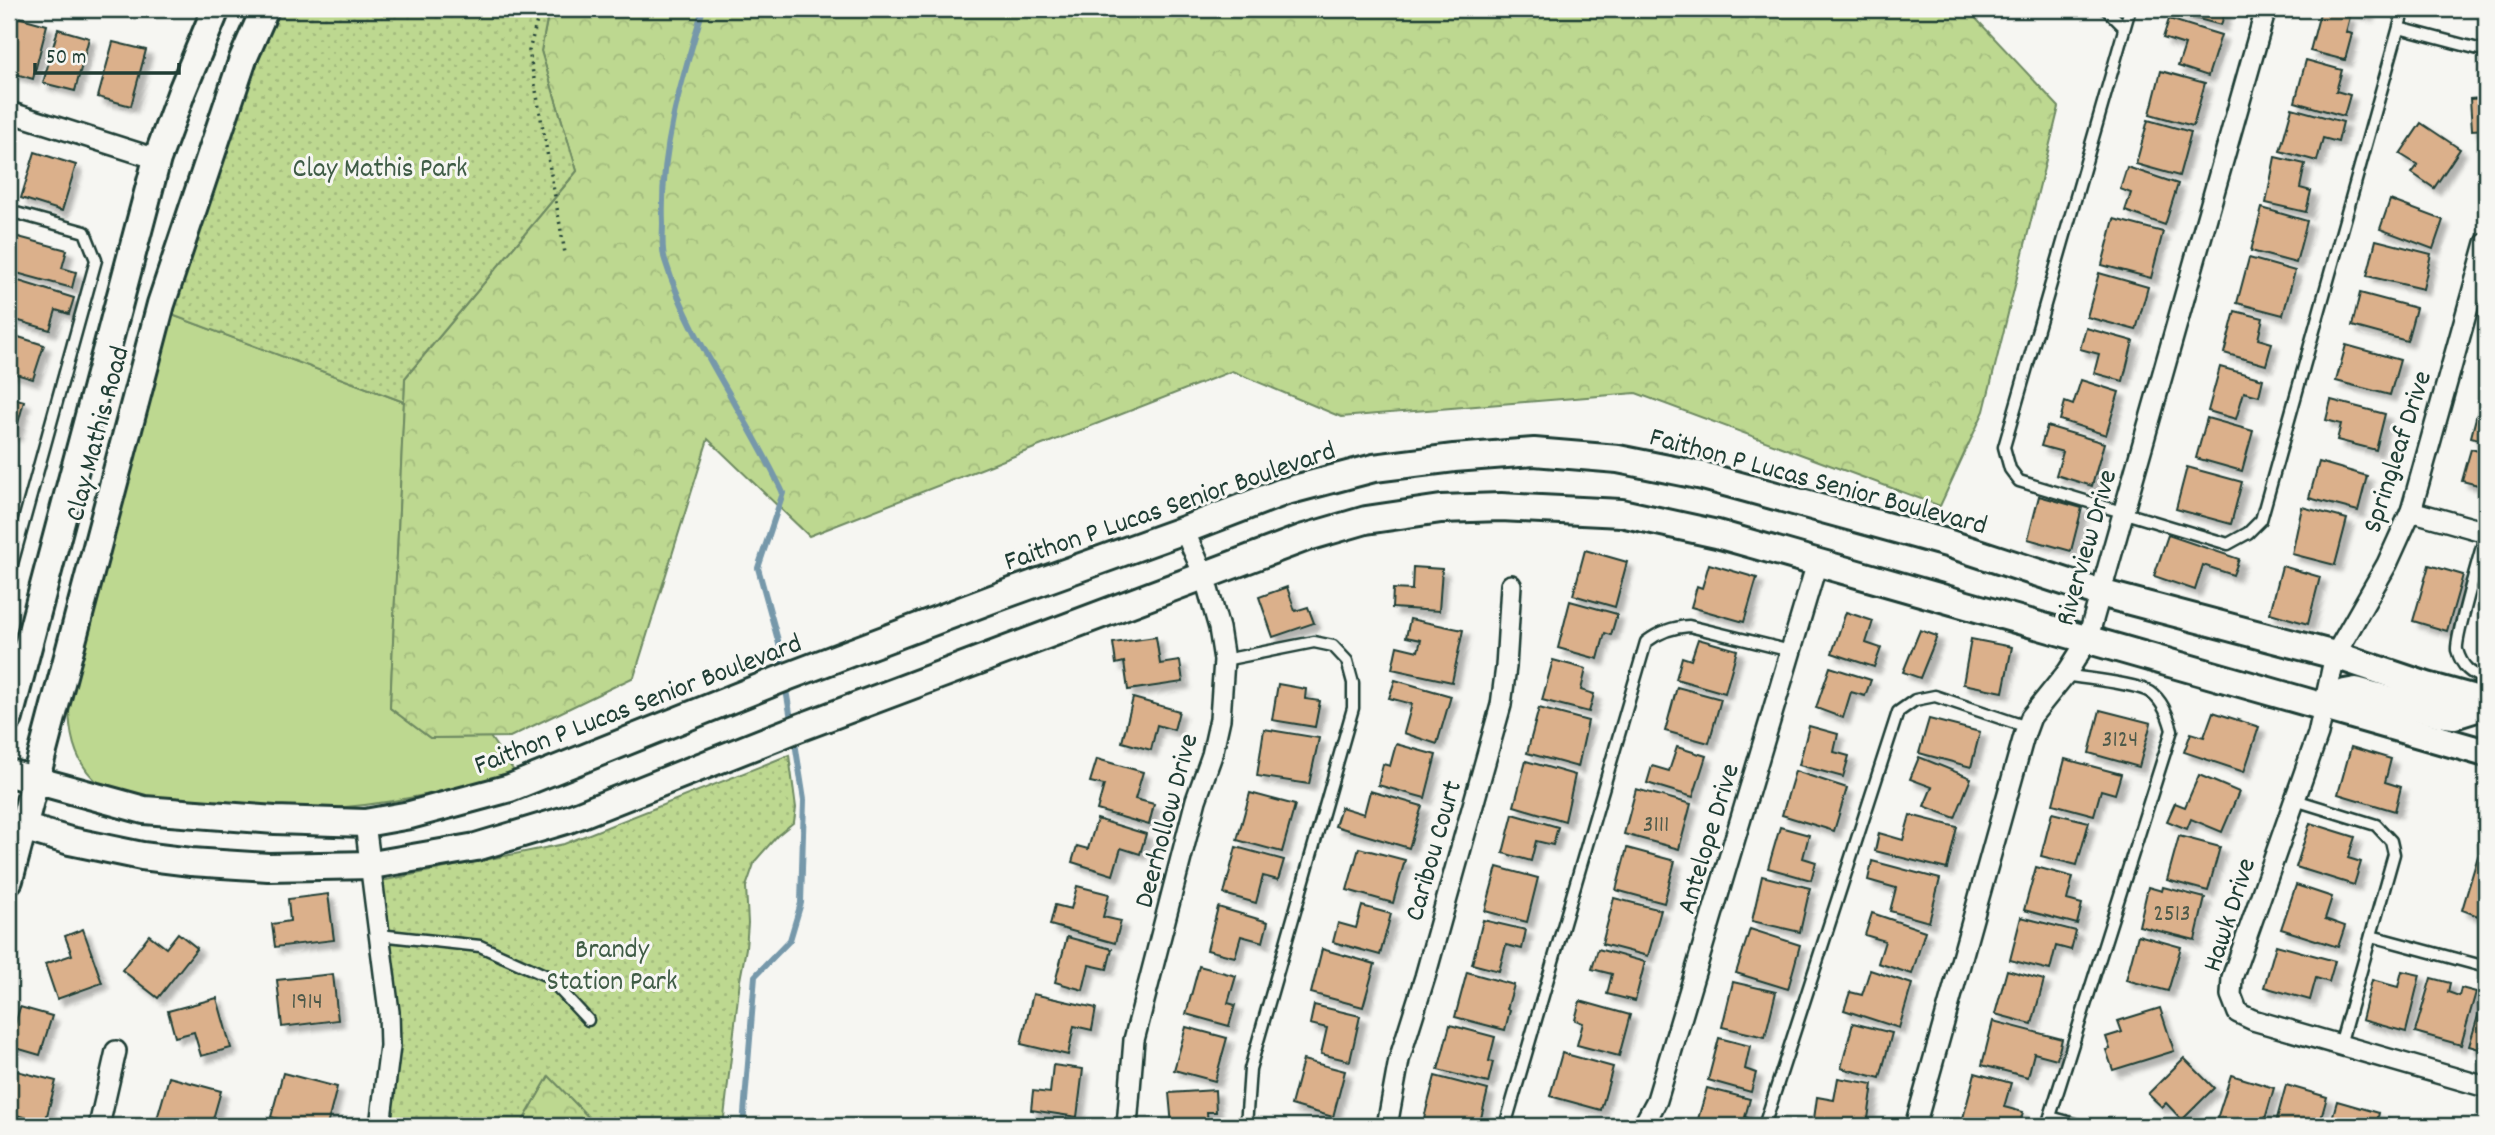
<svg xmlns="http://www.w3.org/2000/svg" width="2495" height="1135" viewBox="0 0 2495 1135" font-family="Dekko,sans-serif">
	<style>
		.grass { fill: #bdd890; stroke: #6e8a62; stroke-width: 2 }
		.forest { fill: url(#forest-crowns); stroke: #6e8a62; stroke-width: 2 }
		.park { fill: url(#park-dots); stroke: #6e8a62; stroke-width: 2 }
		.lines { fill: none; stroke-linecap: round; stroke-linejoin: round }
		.stream { stroke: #7698aa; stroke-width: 6 }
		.building { fill: #dbb08b; stroke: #1f3d34; stroke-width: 2; filter: url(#shadow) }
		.service-casing { stroke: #1f3d34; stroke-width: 15 }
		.minor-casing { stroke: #1f3d34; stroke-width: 24 }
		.secondary-casing { stroke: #1f3d34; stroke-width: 32 }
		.path { stroke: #1f3d34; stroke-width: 3.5; stroke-dasharray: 2 5; stroke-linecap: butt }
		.service { stroke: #f6f6f2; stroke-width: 10 }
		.minor { stroke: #f6f6f2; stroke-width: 19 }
		.secondary { stroke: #f6f6f2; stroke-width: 26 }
		.labels { text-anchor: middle; stroke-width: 6; stroke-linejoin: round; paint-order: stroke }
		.number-label { font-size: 24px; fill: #4e5a4a }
		.park-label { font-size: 28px; fill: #3f5c46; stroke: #f6f6f2 }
		.street-label { font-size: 28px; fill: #1f3d34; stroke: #f6f6f2 }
	</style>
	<defs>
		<pattern id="forest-crowns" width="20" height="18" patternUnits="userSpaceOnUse" patternTransform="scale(1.75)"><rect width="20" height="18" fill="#bdd890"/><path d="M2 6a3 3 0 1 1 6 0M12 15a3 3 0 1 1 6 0" fill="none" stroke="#a2ba7d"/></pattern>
		<pattern id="park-dots" width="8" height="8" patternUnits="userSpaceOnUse" patternTransform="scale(1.75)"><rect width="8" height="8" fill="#bdd890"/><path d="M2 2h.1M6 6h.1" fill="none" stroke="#a2ba7d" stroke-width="1.8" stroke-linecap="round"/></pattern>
		<filter id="shadow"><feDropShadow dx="6" dy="6" stdDeviation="2" flood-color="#0004"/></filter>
	</defs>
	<rect width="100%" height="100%" fill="#f6f6f2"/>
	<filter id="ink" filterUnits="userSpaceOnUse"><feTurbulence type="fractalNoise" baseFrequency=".0143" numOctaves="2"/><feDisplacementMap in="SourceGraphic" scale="14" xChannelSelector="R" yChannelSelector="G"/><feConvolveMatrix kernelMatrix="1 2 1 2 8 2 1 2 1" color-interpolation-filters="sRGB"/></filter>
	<g filter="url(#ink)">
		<path class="grass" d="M172 315 404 402 390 708 430 738 490 737 514 771C399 809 282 821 162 801 142 798 118 798 101 785 72 763 68 728 69 694Z"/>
		<g class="forest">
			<path d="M549 9H1967L2059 107 1984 411 1940 506 1636 393 1341 417 1232 371 809 536 708 439 634 677 510 737 430 738 390 708 405 378 577 171 541 51Z"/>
			<path d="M549 1075 597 1126H520Z"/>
		</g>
		<g class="park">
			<path d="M274 9H549L541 51 577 171 405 378 404 402 172 315 188 254Z"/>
			<path d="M789 755 796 808 794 822 777 836 755 861 746 887 748 923 746 948 740 980 723 1126H597L549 1076 520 1126H389L399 1056 381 881 564 844Z"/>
		</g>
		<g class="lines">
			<g class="stream">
				<path d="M703 9C682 79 660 149 663 223 663 234 661 249 665 260 691 344 747 414 783 493L758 568 779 644 783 670"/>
				<path d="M785 684 792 725"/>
				<path d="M743 1126 755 976 790 940 801 903 804 800 794 736"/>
			</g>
		</g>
		<g class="building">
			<path d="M2173 9H2226L2221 25 2172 12Z"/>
			<path d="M2321 9 2350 17 2346 32 2352 34 2345 60 2310 51Z"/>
			<path d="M2345 9H2369L2367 15Z"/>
			<path d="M14 16 47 25 33 79 9 72V36Z"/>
			<path d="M2169 19 2221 35 2208 76 2178 66 2185 45 2163 38Z"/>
			<path d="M58 29 89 38 75 91 43 83Z"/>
			<path d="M113 42 146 50 131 106 98 97Z"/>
			<path d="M2306 60 2342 70 2336 91 2350 95 2344 116 2295 102Z"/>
			<path d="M2161 71 2205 83 2193 126 2150 114Z"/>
			<path d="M2486 77V129L2472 130 2470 99 2482 98 2481 78Z"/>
			<path d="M2292 108 2343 122 2338 142 2323 138 2317 161 2280 151Z"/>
			<path d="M2148 120 2191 132 2179 176 2136 164Z"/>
			<path d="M2421 123 2460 149 2434 188 2412 173 2418 165 2400 154Z"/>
			<path d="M35 152 76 165 62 211 21 198Z"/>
			<path d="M2275 157 2305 164 2300 188 2311 191 2306 212 2266 203Z"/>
			<path d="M2127 167 2178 184 2165 225 2125 211 2131 193 2120 189Z"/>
			<path d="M2390 200 2443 220 2433 249 2380 229Z"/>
			<path d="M2262 208 2307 221 2296 263 2251 251Z"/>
			<path d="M2114 219 2163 232 2151 278 2102 265Z"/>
			<path d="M11 235 67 250 62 268 76 272 72 288 9 271Z"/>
			<path d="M2376 240 2431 254 2423 289 2367 276Z"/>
			<path d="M2249 258 2295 271 2283 315 2237 303Z"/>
			<path d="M2099 273 2148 287 2136 330 2087 317Z"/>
			<path d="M9 278 74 298 69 314 56 310 50 330 9 318Z"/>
			<path d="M2360 293 2416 308 2407 341 2352 326Z"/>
			<path d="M2235 311 2263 318 2258 339 2272 343 2266 365 2224 353Z"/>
			<path d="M2086 328 2133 341 2123 381 2094 373 2099 354 2080 349Z"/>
			<path d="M9 334 44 345 33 379 9 372Z"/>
			<path d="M2346 345 2400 360 2390 395 2336 381Z"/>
			<path d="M2220 367 2263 379 2259 396 2244 392 2236 419 2208 411Z"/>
			<path d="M2081 380 2119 392 2106 435 2060 420 2065 402 2073 405Z"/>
			<path d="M9 397 24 401 15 435 9 433Z"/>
			<path d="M2331 400 2385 414 2376 450 2337 440 2341 424 2326 420Z"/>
			<path d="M2480 402 2486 403V441L2471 437Z"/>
			<path d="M2207 418 2253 431 2242 471 2196 458Z"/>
			<path d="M2047 426 2104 443 2092 486 2056 475 2063 452 2041 446Z"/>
			<path d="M2471 449 2486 453V487L2462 481Z"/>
			<path d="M2319 462 2367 476 2358 511 2309 498Z"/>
			<path d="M2187 467 2242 482 2231 524 2176 509Z"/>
			<path d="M2039 496 2082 508 2071 551 2028 539Z"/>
			<path d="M2302 507 2347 519 2335 565 2292 554Z"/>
			<path d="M2168 535 2239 559 2233 575 2203 565 2195 590 2154 576Z"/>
			<path d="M1585 550 1627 562 1615 607 1573 595Z"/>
			<path d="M1709 564 1757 578 1744 622 1691 607 1697 586 1702 588Z"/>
			<path d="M2429 565 2463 575 2447 631 2413 621Z"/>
			<path d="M2282 566 2320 577 2308 624 2270 613Z"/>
			<path d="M1413 567 1442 569 1439 611 1392 608 1393 589 1412 590Z"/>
			<path d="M1287 587 1295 611 1308 607 1314 623 1273 637 1259 597Z"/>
			<path d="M1570 601 1617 614 1611 635 1605 633 1598 659 1558 648Z"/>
			<path d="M1846 612 1873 621 1866 643 1881 648 1874 667 1832 653Z"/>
			<path d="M1410 619 1463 630 1452 682 1392 669 1397 646 1418 651 1421 640 1406 637Z"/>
			<path d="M1920 630 1937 636 1920 678 1903 672Z"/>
			<path d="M1156 637 1160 664 1180 661 1183 682 1128 690 1124 662 1116 664 1113 643Z"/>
			<path d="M1698 639 1737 650 1725 693 1676 679 1682 657 1691 660Z"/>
			<path d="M1971 639 2012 647 2003 692 1963 684Z"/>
			<path d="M1553 660 1586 669 1581 690 1594 694 1589 712 1542 700Z"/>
			<path d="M1830 667 1871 680 1865 696 1851 692 1843 718 1816 708Z"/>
			<path d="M1395 680 1451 696 1437 744 1404 733 1412 704 1389 698Z"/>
			<path d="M1278 684 1306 689 1305 699 1320 701 1315 727 1272 720Z"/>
			<path d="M1677 687 1721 699 1709 743 1665 731Z"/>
			<path d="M1133 698 1179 711 1174 730 1157 725 1151 750 1122 742Z"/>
			<path d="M1539 708 1588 721 1578 767 1527 753Z"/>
			<path d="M2100 710 2151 723 2139 767 2089 753Z"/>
			<path d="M2213 712 2259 727 2244 772 2184 752 2191 733 2204 737Z"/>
			<path d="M1929 719 1980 732 1971 767 1919 753Z"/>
			<path d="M1809 726 1838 734 1834 752 1849 756 1843 777 1799 765Z"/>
			<path d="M1264 729 1319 738 1309 784 1257 776Z"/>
			<path d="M1396 744 1436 755 1425 798 1378 785 1383 764 1390 766Z"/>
			<path d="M1677 747 1706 756 1693 797 1647 783 1652 766 1669 771Z"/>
			<path d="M2351 747 2391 759 2385 782 2401 787 2395 811 2338 794Z"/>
			<path d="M1919 757 1971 778 1955 818 1924 806 1932 787 1910 779Z"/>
			<path d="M1097 759 1143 772 1135 799 1154 804 1149 825 1097 810 1104 785 1090 782Z"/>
			<path d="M2065 759 2121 774 2115 794 2101 790 2094 815 2053 804Z"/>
			<path d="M1526 761 1575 775 1565 821 1514 806Z"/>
			<path d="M1795 771 1847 788 1834 831 1782 815Z"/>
			<path d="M2199 775 2239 792 2222 832 2191 819 2187 829 2167 821 2175 803 2185 807Z"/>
			<path d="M1636 789 1691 804 1679 849 1624 834Z"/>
			<path d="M1370 791 1422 806 1409 848 1335 826 1341 807 1364 814Z"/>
			<path d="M1250 793 1295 805 1282 852 1237 840Z"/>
			<path d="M2052 813 2089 822 2077 865 2041 856Z"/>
			<path d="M1513 814 1558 827 1553 845 1536 841 1531 861 1503 853Z"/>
			<path d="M1910 815 1957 827 1947 869 1875 851 1879 833 1903 840Z"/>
			<path d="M1097 819 1146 834 1140 854 1121 848 1113 875 1072 862 1077 846 1088 849Z"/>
			<path d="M2310 823 2355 837 2348 858 2361 862 2354 885 2296 867Z"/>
			<path d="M1780 827 1809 835 1803 858 1816 862 1811 880 1768 868Z"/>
			<path d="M2179 836 2220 847 2208 891 2167 880Z"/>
			<path d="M1236 847 1284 860 1278 880 1263 876 1256 903 1224 894Z"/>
			<path d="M1359 848 1405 860 1393 903 1347 890Z"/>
			<path d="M1627 848 1675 861 1664 903 1616 890Z"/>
			<path d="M2478 856 2486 859V888L2478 916 2462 910Z"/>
			<path d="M1872 861 1940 879 1929 922 1890 911 1896 888 1868 880Z"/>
			<path d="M1497 867 1538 878 1527 922 1485 911Z"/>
			<path d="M2036 867 2073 877 2067 900 2082 904 2077 924 2024 910Z"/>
			<path d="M1762 876 1810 888 1800 932 1752 921Z"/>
			<path d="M2296 885 2332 897 2325 919 2345 926 2338 947 2281 929Z"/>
			<path d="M1077 886 1109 894 1103 917 1121 921 1115 943 1050 925 1055 905 1071 909Z"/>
			<path d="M2148 887 2162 891 2163 887 2205 898 2195 940 2139 926Z"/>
			<path d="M2486 888V918L2478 916Z"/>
			<path d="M328 894 334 940 275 947 272 924 290 921 288 899Z"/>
			<path d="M1614 898 1661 910 1648 956 1602 944Z"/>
			<path d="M1362 906 1391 914 1380 955 1333 942 1338 923 1356 928Z"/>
			<path d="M1218 907 1268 922 1263 942 1241 936 1235 957 1207 950Z"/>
			<path d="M1872 913 1925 931 1912 974 1878 963 1885 941 1865 935Z"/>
			<path d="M2021 917 2076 931 2071 950 2056 946 2050 970 2010 960Z"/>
			<path d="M1483 920 1526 930 1522 949 1506 945 1499 971 1472 964Z"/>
			<path d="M83 929 102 983 57 999 45 964 72 955 65 936Z"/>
			<path d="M1750 929 1800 945 1788 989 1736 973Z"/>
			<path d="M178 933 197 948 158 998 122 970 149 935 166 948Z"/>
			<path d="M2138 935 2181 947 2168 991 2126 980Z"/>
			<path d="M1067 937 1112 949 1107 969 1089 965 1083 990 1055 982Z"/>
			<path d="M2276 945 2335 961 2329 982 2316 978 2310 1000 2264 987Z"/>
			<path d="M1322 949 1375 964 1363 1007 1311 993Z"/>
			<path d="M1598 949 1645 962 1635 1001 1607 994 1612 974 1592 969Z"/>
			<path d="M1199 966 1236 976 1228 1003 1235 1005 1229 1026 1186 1014Z"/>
			<path d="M1870 970 1912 984 1899 1028 1844 1010 1850 992 1862 995Z"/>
			<path d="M2007 970 2044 980 2032 1024 1995 1014Z"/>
			<path d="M2402 971 2420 975 2406 1032 2362 1020 2372 980 2398 987Z"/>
			<path d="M1467 972 1514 985 1507 1009 1510 1010 1505 1030 1455 1017Z"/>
			<path d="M333 974 338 1020 282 1027 277 980Z"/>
			<path d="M2431 978 2450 983 2448 992 2459 996 2461 988 2476 992 2461 1045 2415 1032Z"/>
			<path d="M1733 982 1776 992 1765 1037 1722 1027Z"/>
			<path d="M1033 994 1096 1008 1092 1030 1074 1026 1068 1055 1021 1044Z"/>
			<path d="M217 998 231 1048 201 1056 194 1032 175 1037 168 1011Z"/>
			<path d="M1580 1001 1630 1015 1619 1056 1577 1045 1583 1023 1575 1020Z"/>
			<path d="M1314 1005 1360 1016 1350 1061 1321 1054 1327 1028 1310 1024Z"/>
			<path d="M20 1007 52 1016 40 1055 9 1046Z"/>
			<path d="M2160 1008 2174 1051 2113 1070 2106 1050 2110 1049 2106 1037 2122 1032 2118 1021Z"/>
			<path d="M2480 1009 2486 1011V1051L2469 1046Z"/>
			<path d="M1993 1021 2062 1039 2057 1059 2034 1053 2028 1077 1982 1065Z"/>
			<path d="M1853 1023 1892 1033 1880 1078 1841 1068Z"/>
			<path d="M1450 1025 1495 1037 1489 1061 1493 1062 1488 1083 1438 1070Z"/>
			<path d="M1186 1027 1227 1038 1215 1081 1174 1070Z"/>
			<path d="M1719 1038 1750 1046 1745 1069 1756 1073 1751 1092 1708 1080Z"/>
			<path d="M1562 1053 1613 1067 1601 1110 1550 1096Z"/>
			<path d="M2184 1058 2214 1088 2182 1120 2166 1103 2162 1107 2148 1094Z"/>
			<path d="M1303 1060 1345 1071 1333 1117 1291 1105Z"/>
			<path d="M1053 1065 1083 1069 1077 1117 1031 1110 1033 1091 1050 1093Z"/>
			<path d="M9 1069 56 1081 45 1123 9 1113Z"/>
			<path d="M283 1073 337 1087 327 1126H304L271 1117Z"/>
			<path d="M1975 1073 2011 1083 2004 1107 2023 1112 2019 1126H1993L1963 1118Z"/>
			<path d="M2231 1075 2274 1088 2263 1126 2238 1119 2236 1126 2215 1125Z"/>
			<path d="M1435 1076 1488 1090 1479 1126H1439L1423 1122Z"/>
			<path d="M169 1077 221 1091 211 1126H184L157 1119Z"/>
			<path d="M1838 1078 1873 1084 1867 1126 1814 1119 1817 1097 1834 1100Z"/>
			<path d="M2286 1085 2327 1097 2319 1126H2275Z"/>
			<path d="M1707 1088 1750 1099 1745 1117 1751 1119 1749 1126H1696Z"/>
			<path d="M1215 1090 1216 1112H1207L1208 1126H1172L1169 1093Z"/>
			<path d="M2337 1101 2379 1113 2376 1126H2330Z"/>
			<path d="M2388 1119 2414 1126H2386Z"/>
			<path d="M1334 1120V1126H1283V1125Z"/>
		</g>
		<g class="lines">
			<g class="service-casing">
				<g id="service">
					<path d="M2106 9 2124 27"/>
					<path d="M2130 9 2004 447 2010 469 2019 481 2228 544 2248 533 2261 520 2404 9"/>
					<path d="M2399 28 2486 51"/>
					<path d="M9 211 85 232 96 260 9 575"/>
					<path d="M2486 532C2481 551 2455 638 2457 650 2462 667 2470 674 2486 679"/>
					<path d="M1224 660 1314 642 1333 646 1347 661 1353 683V708L1250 1069 1246 1126"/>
					<path d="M2295 800 2376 825 2391 841 2394 854 2340 1045"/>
					<path d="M379 935 480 946 547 976 588 1020"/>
					<path d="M2371 936 2486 967"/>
					<path d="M2050 1117 2083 1126"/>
					<path d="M1505 1126 1646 642C1659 632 1672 627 1689 626L1791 651"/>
					<path d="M1764 1126 1898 712 1915 700 1935 696 2027 727"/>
					<path d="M2047 1126 2172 730C2168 715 2161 696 2146 690 2126 682 2087 679 2065 675"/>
				</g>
			</g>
			<g class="minor-casing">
				<g id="minor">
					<path d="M9 112 157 159"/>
					<path d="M2486 243 2411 511 2387 564 2335 655 2318 734 2232 978 2231 995 2238 1013 2253 1020 2486 1087"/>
					<path d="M2411 511 2486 532"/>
					<path d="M365 823 389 1012 390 1046 380 1126"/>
					<path d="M99 1126 116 1051"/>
					<path d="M1127 1126 1134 1040 1196 800 1212 755 1220 719 1224 660 1219 628 1204 575 1184 530"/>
					<path d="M1387 1126 1399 1060 1425 977 1501 705 1506 667 1511 585"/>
					<path d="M1643 1126 1657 1100 1817 563"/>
					<path d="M1915 1126 2024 736 2031 717 2068 671 2087 641 2266 9"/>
				</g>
			</g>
			<g class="secondary-casing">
				<g id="secondary">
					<path d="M2325 706 2345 693 2356 691 2439 713 2454 715 2486 705"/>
					<path d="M9 718 157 159 182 91 216 9"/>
					<path d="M9 773 144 810 275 820 365 823 410 815 510 788 789 676 995 598 1184 530 1283 492 1374 468 1454 458 1534 452 1618 459 1703 476 1947 543 2100 593 2335 655 2427 686 2486 702"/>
					<path d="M9 823 70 841 142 856 191 862 268 867 372 865 476 847 569 819 796 729 1304 538 1366 520 1441 509 1501 507 1621 513 1717 534 2486 753"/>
					<path d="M9 880 161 304 243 59 265 9"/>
				</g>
			</g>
			<path class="path" d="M540 9 529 51 565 253"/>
			<use href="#service" class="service"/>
			<use href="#minor" class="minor"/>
			<use href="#secondary" class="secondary"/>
		</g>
	</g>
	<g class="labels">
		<g class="number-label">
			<text x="2120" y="746">3124</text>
			<text x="1656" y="831">3111</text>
			<text x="2172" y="920">2513</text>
			<text x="307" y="1008">1914</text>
		</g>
		<g class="park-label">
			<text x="380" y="176">Clay Mathis Park</text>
			<text x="612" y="957">Brandy<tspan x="612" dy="32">Station Park</tspan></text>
		</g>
		<g class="street-label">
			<text transform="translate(95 433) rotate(-75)" y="10">Clay Mathis Road</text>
			<text transform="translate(2395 451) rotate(-72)" y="10">Springleaf Drive</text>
			<text transform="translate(1819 479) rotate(15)" y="10">Faithon P Lucas Senior Boulevard</text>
			<text transform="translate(1169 504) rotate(-19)" y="10">Faithon P Lucas Senior Boulevard</text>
			<text transform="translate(2084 547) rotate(-74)" y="10">Riverview Drive</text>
			<text transform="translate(637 702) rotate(-21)" y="10">Faithon P Lucas Senior Boulevard</text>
			<text transform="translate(1164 820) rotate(-75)" y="10">Deerhollow Drive</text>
			<text transform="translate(1706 838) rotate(-73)" y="10">Antelope Drive</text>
			<text transform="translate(1431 850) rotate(-74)" y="10">Caribou Court</text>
			<text transform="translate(2227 914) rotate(-72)" y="10">Hawk Drive</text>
		</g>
	</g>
	<rect width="2495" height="1135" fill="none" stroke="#f6f6f2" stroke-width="35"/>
	<rect x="18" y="18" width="2460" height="1100" fill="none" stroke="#1f3d34" stroke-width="2.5" filter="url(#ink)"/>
	<path d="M35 63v10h144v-10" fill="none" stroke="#1f3d34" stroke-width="3.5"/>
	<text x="46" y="63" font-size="21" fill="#1f3d34" stroke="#f6f6f2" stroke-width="5" paint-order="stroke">50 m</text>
</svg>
